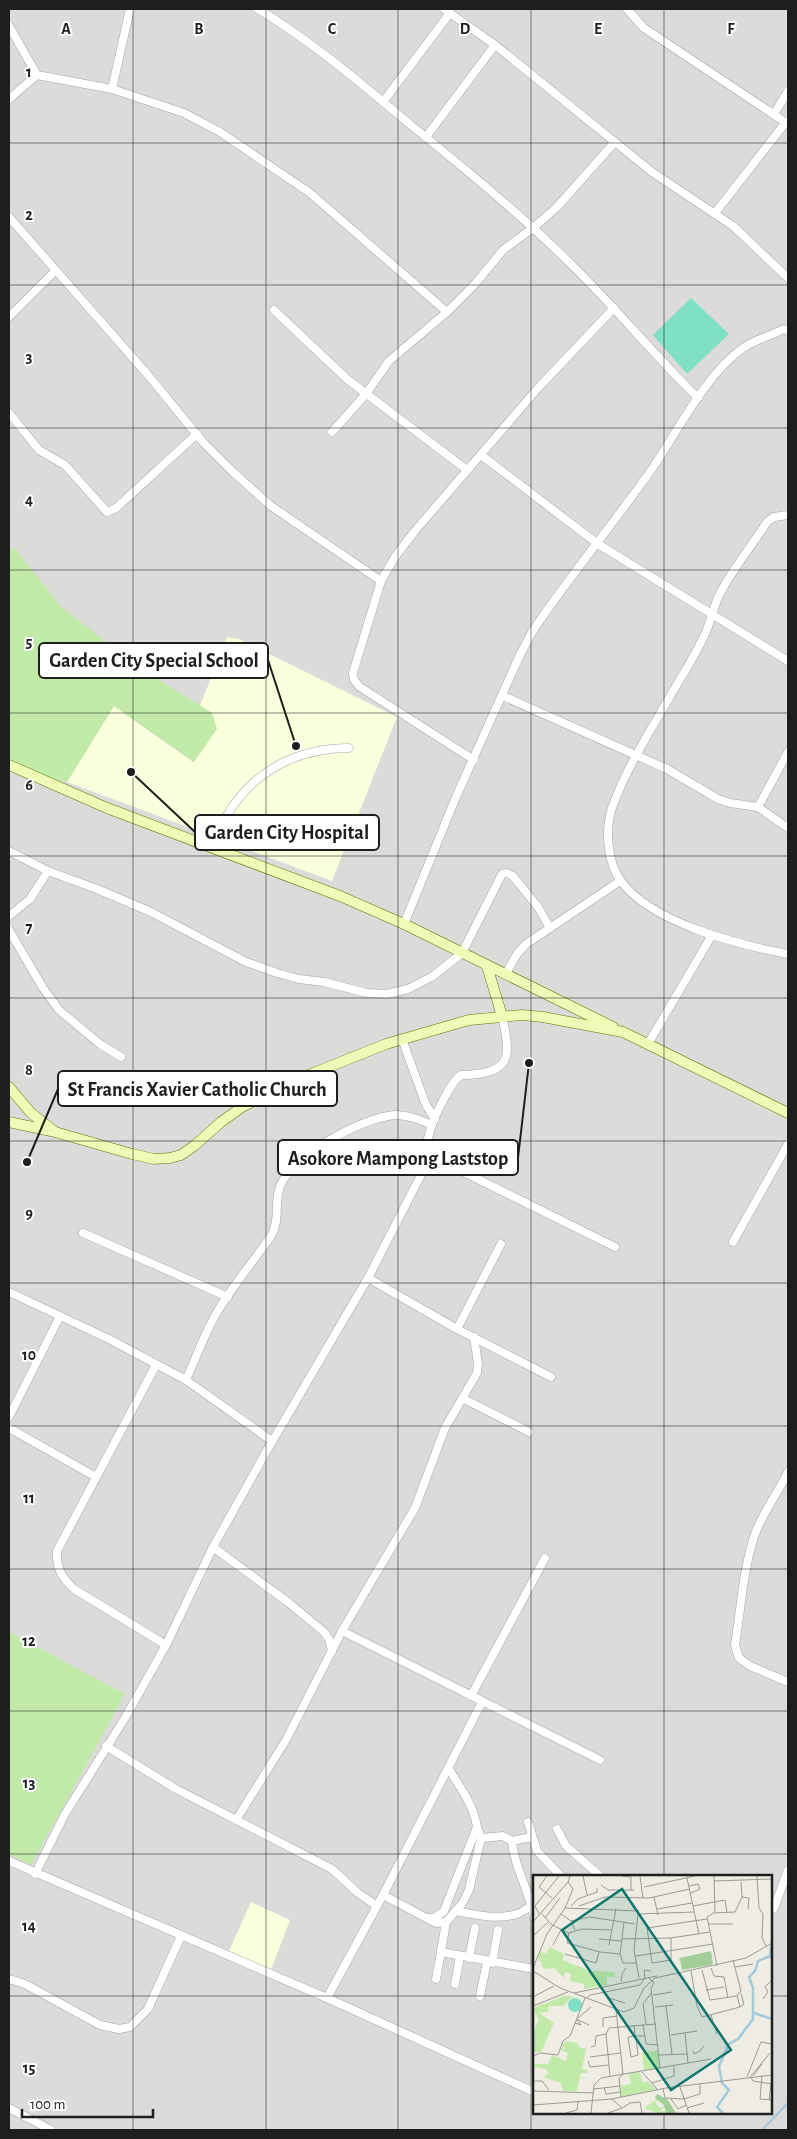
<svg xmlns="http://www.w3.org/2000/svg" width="797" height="2139" viewBox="0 0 797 2139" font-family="'Alegreya Sans',sans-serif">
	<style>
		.residential { fill: #dcdbda; fill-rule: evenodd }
		.education { fill: #fbffdc }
		.grass { fill: #c1eaa8 }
		.pitch { fill: #7fe0c6 }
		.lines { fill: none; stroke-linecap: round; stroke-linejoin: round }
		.stream { stroke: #a3c9dd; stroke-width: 2.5 }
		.street-casing { stroke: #a5a5a5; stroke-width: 9 }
		.secondary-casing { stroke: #5c7603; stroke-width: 11 }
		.street { stroke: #fff; stroke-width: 8 }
		.secondary { stroke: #effab6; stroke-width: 10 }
		.grid { fill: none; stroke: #1e1e1e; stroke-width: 1; stroke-opacity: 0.55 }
		.inset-river { fill: none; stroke: #a3c9dd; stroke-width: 2.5 }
		.inset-road { fill: none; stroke: #9b9a94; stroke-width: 1 }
		.view { fill: #0f766e; fill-opacity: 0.15; stroke: #0f766e; stroke-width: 2.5 }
		.inset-edge { fill: none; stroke: #1e1e1e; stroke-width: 2.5 }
		.grid-label { font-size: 16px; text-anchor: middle; font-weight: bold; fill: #1e1e1e; stroke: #fff; stroke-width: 4; stroke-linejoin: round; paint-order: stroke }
		.leader { fill: none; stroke: #1e1e1e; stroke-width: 2 }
		.callout-dot { fill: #1e1e1e; stroke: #fff; stroke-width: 2 }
		.callout { fill: #fff; stroke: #1e1e1e; stroke-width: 2 }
		.callout-label { font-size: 20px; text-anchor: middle; font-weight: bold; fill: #1e1e1e }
	</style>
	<rect width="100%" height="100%" fill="#efece3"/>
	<path class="residential" d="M9 9H788V2130H9ZM534 1876H771V2113H534Z"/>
	<g class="education">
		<path d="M227 637 239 639 397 717 332 881 67 782 114 706 193 762 212 713 200 706Z"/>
		<path d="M251 1902 290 1920 271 1970 229 1951Z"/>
	</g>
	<g class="grass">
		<path d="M14 547 61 607 140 668 212 713 217 729 194 762 114 706 67 782 37 774 9 760V551Z"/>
		<path d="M9 1632 125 1694 31 1865 9 1854Z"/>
	</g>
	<path class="pitch" d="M691 298 729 334 687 374 653 335Z"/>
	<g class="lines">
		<path class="stream" d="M762 2130 788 2103"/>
		<g class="street-casing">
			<g id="street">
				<path d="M258 9C313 42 363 85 412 126 469 172 526 219 578 271 619 312 656 357 698 398"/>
				<path d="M444 9 495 45 652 172 733 226 788 278"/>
				<path d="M627 9 644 28 788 124"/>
				<path d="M9 26 37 75"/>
				<path d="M112 89 130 9"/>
				<path d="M9 99 37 75 112 89 184 113 220 132 310 193 447 312"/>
				<path d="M383 102 450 13"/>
				<path d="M774 114 788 91"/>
				<path d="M426 137 495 45"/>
				<path d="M715 213 786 122"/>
				<path d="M9 217 148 375 202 441 234 473 271 506 381 581"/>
				<path d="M274 310 347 379 467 470"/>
				<path d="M9 317 55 271"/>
				<path d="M9 413 39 450 65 465 107 512 116 508 197 434"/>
				<path d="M332 432 366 394 389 361 447 312 475 284 503 250 533 228 557 207 614 143"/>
				<path d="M481 455 598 544 788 661"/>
				<path d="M788 515 774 517 767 522C753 544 736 565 723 588 714 602 712 619 705 634 696 654 683 674 672 693 651 730 626 768 612 808 605 829 607 862 621 881 651 923 740 945 788 954"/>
				<path d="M503 696 667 769 718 799 730 803 758 807 788 828"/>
				<path d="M474 760 360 687 354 680 353 673 381 581 395 557 414 532 538 388 614 308"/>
				<path d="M758 807 788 752"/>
				<path d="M210 847C218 834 224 819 233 806 260 767 302 748 349 748"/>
				<path d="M9 851 48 871 97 889 151 912 246 962 277 973 299 979 324 982 367 993 387 994 408 989 433 976 462 953 502 874 507 873 513 876 538 907 550 928"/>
				<path d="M9 916 30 899 48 871"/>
				<path d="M404 924 456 797 519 657 532 632C570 575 615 522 654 466 678 430 707 373 743 348 755 339 771 336 784 329L788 331"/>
				<path d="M9 930 43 988 59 1010 100 1044 121 1057"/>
				<path d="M505 975 517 954 526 944 620 881"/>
				<path d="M402 1039 426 1105 435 1119"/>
				<path d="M648 1044 712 935"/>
				<path d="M427 1154 615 1247"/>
				<path d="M83 1233 228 1297"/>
				<path d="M733 1242 788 1144"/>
				<path d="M368 1278 457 1329 551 1377"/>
				<path d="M9 1292 109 1339 186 1380 272 1441"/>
				<path d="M457 1329 501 1244"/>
				<path d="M156 1365 57 1551C56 1568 62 1578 74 1589L166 1645"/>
				<path d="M186 1380C196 1358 204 1335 216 1314 232 1286 253 1262 271 1236 281 1220 273 1201 281 1184 296 1154 362 1117 396 1115 409 1115 420 1120 432 1125"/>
				<path d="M464 1399 529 1432"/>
				<path d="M9 1417 60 1316"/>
				<path d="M9 1428 96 1477"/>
				<path d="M788 1472C778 1493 763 1512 755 1534 743 1569 741 1608 735 1645L739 1658 750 1666 788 1682"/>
				<path d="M213 1547 289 1603 324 1632 329 1639 332 1651"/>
				<path d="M342 1631 600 1760"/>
				<path d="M471 1696 545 1558"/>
				<path d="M106 1746 176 1789 332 1869 358 1893 377 1906"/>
				<path d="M236 1820 286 1740 342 1631 415 1508 445 1428 477 1373 478 1364 474 1337"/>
				<path d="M528 1822 537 1851 561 1876"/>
				<path d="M557 1829 566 1846 600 1876"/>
				<path d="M481 1838 503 1836 512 1841C514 1868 530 1891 534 1918"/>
				<path d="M512 1841 532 1837"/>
				<path d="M9 1861 327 1998 534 2092"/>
				<path d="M35 1874 65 1814 125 1718 166 1645 213 1547 266 1452 368 1278 420 1177C426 1162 425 1146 430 1131 433 1119 451 1081 461 1075 511 1074 512 1059 502 1016"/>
				<path d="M383 1895 436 1923 446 1922 462 1904 469 1890 481 1838 477 1827"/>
				<path d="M774 1908 788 1870"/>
				<path d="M456 1911C476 1915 497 1920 517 1914 523 1912 528 1907 534 1905"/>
				<path d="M429 1918H435L444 1911 477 1827C474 1805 460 1788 449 1769"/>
				<path d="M446 1922 441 1952 534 1969"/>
				<path d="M469 1958 475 1928"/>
				<path d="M492 1963 498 1930"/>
				<path d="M9 1979 25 1984 100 2025 119 2029 130 2027 148 2009 181 1936"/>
				<path d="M436 1979 441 1952"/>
				<path d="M455 1984 460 1956"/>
				<path d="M480 1996 487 1962"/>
				<path d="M327 1998 383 1895 482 1702"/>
				<path d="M9 2108 51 2130"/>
			</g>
		</g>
		<g class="secondary-casing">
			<g id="secondary">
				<path d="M9 765 107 808 340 896 404 924 613 1027"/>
				<path d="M487 966 502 1016"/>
				<path d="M9 1087 31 1113 55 1132 132 1154 154 1159 170 1158 181 1155 194 1146 221 1122 242 1107 306 1076 386 1044 469 1020 522 1015 543 1017 623 1032 788 1113"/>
				<path d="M9 1122 51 1131"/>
			</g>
		</g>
		<use href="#street" class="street"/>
		<use href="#secondary" class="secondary"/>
	</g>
	<path class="grid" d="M133 9V2130M266 9V2130M398 9V2130M531 9V2130M664 9V1876M9 143H788M9 285H788M9 428H788M9 570H788M9 713H788M9 856H788M9 998H788M9 1141H788M9 1283H788M9 1426H788M9 1569H788M9 1711H788M9 1854H788M9 1996H534M771 1996H788M664 2113V2130"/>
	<g transform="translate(533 1875)">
		<rect width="239" height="239" fill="#efece3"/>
		<path d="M17 72 31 79 30 85 57 96 81 97 83 102H74V110L51 114V109L37 106 38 99 32 97 31 103 21 93 11 94 5 82 7 76 13 79ZM31 121H40L30 131H16L15 137 6 138 21 148 8 177H0V158L6 145 0 133ZM34 166 44 168 47 173H53L49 194 54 195V198H48L44 216H30L28 208 10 202 15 199 14 194 0 192V189H15L19 180 33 186 35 178 28 176 27 173 32 174 28 170ZM125 175 126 193 111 195 109 178ZM106 197 110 208 114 206 123 214 89 222 87 211 98 209 96 199ZM124 224 123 229 127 233 131 232 127 237 133 235 134 238H124L111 233Z" fill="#c1eaa8"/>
		<path d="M178 76 180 88 178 90 149 95 147 84 143 89 147 83ZM124 219 135 225 143 238H134L130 229 122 223Z" fill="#a1cf97"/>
		<path d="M35 130a7 7 0 1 1 14 0a7 7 0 1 1-14 0Z" fill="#7fe0c6"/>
		<path class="inset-river" d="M221 138 239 144M190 238 184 232 196 215 189 208 186 191 196 169 205 164 220 144V113L216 102 222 96 225 86 237 81 239 66"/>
		<path class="inset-road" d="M14 1 6 12 19 23M50 1 54 20M89 1 98 2V15M107 1 110 23M181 1 182 37 174 42 184 91M224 1 226 33 230 39 229 63 233 71M154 3 166 59M181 6 239 4M208 7 209 22 216 23 215 34M68 10 75 15H101M156 11 165 9 167 14 158 18M111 12 162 1M121 22 125 40M38 31 45 24 64 17V13M46 31 72 22 116 23 157 14M160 31 192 25 194 38M32 33 40 14 35 7M124 34 159 28M182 38 202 37 209 22M6 39 2 31 26 1M9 39 19 50 36 58M28 39 38 46 42 55M12 43 27 23M38 46 57 42 102 49M0 47 35 7 37 1M91 47 87 79 90 88H103M175 49H200M79 55 49 54 36 58 34 68 67 77 87 79M1 60 15 47M138 63V85L119 88 114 53 174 44M66 64 88 66M89 64 138 63 177 57M20 70 28 55M76 70 83 34M32 79 63 88 66 77M103 81 180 69M202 92 220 89M0 93 14 59 32 33 106 36M178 93 181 101 191 102 195 123M169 95 177 125 204 121 208 116 200 85M0 96 27 113 91 137 101 133 111 113 122 103 213 83 239 68M158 96 164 131 169 142 207 132 204 121M115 102 121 108 118 113 127 193M106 103 101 75 105 39 161 37M88 107 89 99 93 93M173 115 191 112M41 118 124 101M120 120 139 117M0 122 21 111M54 123 57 120 107 110 112 103 111 95 118 96M76 123 92 128M230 124 235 117 232 112 239 105M0 131 35 117M133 131 139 179M122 132 140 130M207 132 211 129 208 119M83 135 90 199 86 203 88 222M178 140 184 159M45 143 58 132M42 148 48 150 43 144 56 150M110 149 113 169 125 170M113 149 110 129 119 117M101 150 102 160V161L103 163 105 180 98 182 95 162 102 161H111M70 152V143L84 141M152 158 155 188M138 160 164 156M58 172 62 171 63 161 73 159M160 176 161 179 167 176 171 171M126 180 154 179M0 181 7 178 25 180 30 166 37 161 52 123M57 182 88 178M55 186 57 192 76 190M109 197 124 214M229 200 227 224 239 225M77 201 73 159 76 153 123 149M220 201 229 189M214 202 228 167 239 169M217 202 237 178M218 202 220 206 239 209M0 206H9L16 215M119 208 141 201V191M71 212 73 219 88 217M147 212 156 238M130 213 132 223 151 224 167 219V209M61 214 87 211M0 216 61 218M138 224 145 234 153 230M236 225 238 209M0 230 79 224 133 213 239 200M89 233 97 228 107 227 109 238M154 233 171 228M33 238 44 235 45 227M58 238 61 210 68 203 178 184M75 238 89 233 79 224"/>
		<path class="view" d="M89 14 198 175 138 215 29 55Z"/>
		<rect width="239" height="239" class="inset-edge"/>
	</g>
	<g class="grid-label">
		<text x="66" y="34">A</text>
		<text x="199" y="34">B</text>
		<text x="332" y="34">C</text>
		<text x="465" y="34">D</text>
		<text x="598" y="34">E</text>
		<text x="731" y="34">F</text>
		<text x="29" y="77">1</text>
		<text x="29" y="220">2</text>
		<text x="29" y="362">3</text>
		<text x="29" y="505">4</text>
		<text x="29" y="647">5</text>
		<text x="29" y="790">6</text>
		<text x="29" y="933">7</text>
		<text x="29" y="1075">8</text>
		<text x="29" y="1218">9</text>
		<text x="29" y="1360">10</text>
		<text x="29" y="1503">11</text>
		<text x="29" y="1646">12</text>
		<text x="29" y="1788">13</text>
		<text x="29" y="1931">14</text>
		<text x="29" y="2073">15</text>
	</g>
	<path class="leader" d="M296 746L268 660M131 772L195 832M27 1162L58 1089M529 1063L518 1158"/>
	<g class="callout-dot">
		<circle cx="296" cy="746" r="5"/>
		<circle cx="131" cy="772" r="5"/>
		<circle cx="27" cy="1162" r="5"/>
		<circle cx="529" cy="1063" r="5"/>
	</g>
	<g class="callout">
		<rect x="39" y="643" width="229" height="35" rx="5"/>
		<rect x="195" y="815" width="184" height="35" rx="5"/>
		<rect x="58" y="1071" width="279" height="35" rx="5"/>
		<rect x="278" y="1140" width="240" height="35" rx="5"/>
	</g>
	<g class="callout-label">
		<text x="154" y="667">Garden City Special School</text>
		<text x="287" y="839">Garden City Hospital</text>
		<text x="197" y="1096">St Francis Xavier Catholic Church</text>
		<text x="398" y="1165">Asokore Mampong Laststop</text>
	</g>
	<rect width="797" height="2139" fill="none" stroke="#1e1e1e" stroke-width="20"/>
	<path d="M22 2109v8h131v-8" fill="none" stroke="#1e1e1e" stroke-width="2.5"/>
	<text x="30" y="2109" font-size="15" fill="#1e1e1e" stroke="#ffffff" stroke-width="4" paint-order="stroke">100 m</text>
</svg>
